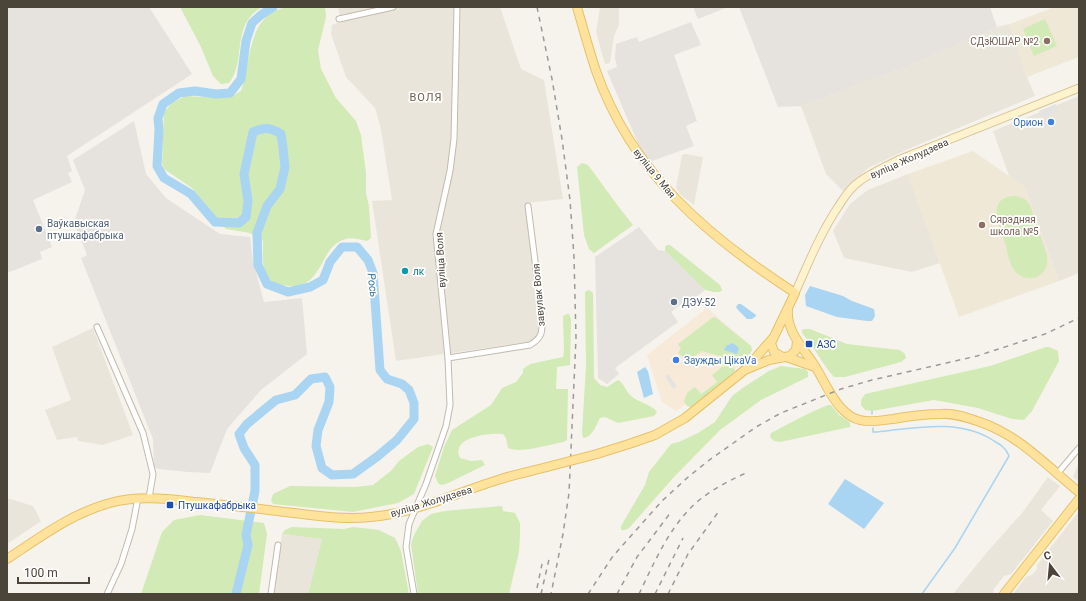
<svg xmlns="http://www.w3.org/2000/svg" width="1086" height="601" viewBox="0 0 1086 601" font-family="Roboto,sans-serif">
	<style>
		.residential { fill: #eae5da }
		.commercial { fill: #f7ead8 }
		.industrial { fill: #e6e2dd }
		.education { fill: #efe8d6 }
		.green { fill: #d2eab5 }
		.parking { fill: #e5e3e0 }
		.water { fill: #a9d4f2 }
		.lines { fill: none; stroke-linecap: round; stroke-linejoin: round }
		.stream { stroke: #a9d4f2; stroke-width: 1.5 }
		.river { stroke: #a9d4f2; stroke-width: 9 }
		.minor-casing { stroke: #c2bbae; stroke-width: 7 }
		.secondary-casing { stroke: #d6c79b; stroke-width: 9 }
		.primary-casing { stroke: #e6c16a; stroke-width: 10 }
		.minor { stroke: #fff; stroke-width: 5 }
		.secondary { stroke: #fff3cd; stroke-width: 7 }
		.primary { stroke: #ffe39c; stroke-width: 8 }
		.rail { stroke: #9a9a9a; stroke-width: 1.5; stroke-dasharray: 5 5; stroke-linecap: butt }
		.primary-bridge-casing { stroke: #e6c16a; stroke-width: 10; stroke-linecap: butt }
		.primary-bridge { stroke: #ffe39c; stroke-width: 8 }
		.education-dot { fill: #8d6e63; stroke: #fff; stroke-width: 1.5 }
		.shop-dot { fill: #3f7fe0; stroke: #fff; stroke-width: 1.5 }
		.service-dot { fill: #5c6f8a; stroke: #fff; stroke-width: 1.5 }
		.culture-dot { fill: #0f9aa8; stroke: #fff; stroke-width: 1.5 }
		.transit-dot { fill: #1a4fb4; stroke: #fff; stroke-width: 1.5 }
		.labels { text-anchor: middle; stroke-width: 3.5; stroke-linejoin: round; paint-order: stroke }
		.education-label { font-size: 10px; fill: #785e54; stroke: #fff; text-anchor: end }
		.shop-label { font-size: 10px; fill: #366cbe; stroke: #fff; text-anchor: end }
		.street-label { font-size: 10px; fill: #4b4439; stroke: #fff }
		.service-label { font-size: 10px; fill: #4e5e75; stroke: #fff; text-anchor: start }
		.culture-label { font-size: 10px; fill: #0d838f; stroke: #fff; text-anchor: start }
		.transit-label { font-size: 10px; fill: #164399; stroke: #fff; text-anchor: start }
		.neighbourhood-label { font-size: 11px; letter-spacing: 1px; fill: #6e6250; stroke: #fff }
		.water-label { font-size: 11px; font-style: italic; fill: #2e7ab2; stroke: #fff }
	</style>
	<rect width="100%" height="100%" fill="#f6f3ec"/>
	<g class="residential">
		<path d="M338 7H500L521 69 544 80 563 199 526 203 539 318 538 334 534 341 396 361 372 201 392 200 381 129 375 108 346 77 331 34 332 25 341 22Z"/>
		<path d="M600 7H619V25L614 36 610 63 605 64 596 32Z"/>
		<path d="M1010 24 1027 77 1035 96 906 150 868 168 843 191 826 174 801 106 908 66 997 27Z"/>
		<path d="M1079 96V273L1059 281 1025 188 1009 176 993 131Z"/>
		<path d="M685 154 703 157 694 205 681 195 676 188 682 155Z"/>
		<path d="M908 174 940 263 912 272 844 258 833 231 850 204 868 190Z"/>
		<path d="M93 328 133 435 103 445 78 441 77 437 57 440 45 410 71 400 52 347Z"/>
		<path d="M1079 462V482L1073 477Z"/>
		<path d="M1048 477 1060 486 1041 510 1053 521 1011 574 1004 576 993 590 994 594H953L988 551 1022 513Z"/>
		<path d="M7 498 33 506 41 521 7 544Z"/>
		<path d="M1079 511V594H1013L1026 577 1032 575 1037 569V565Z"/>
		<path d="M282 534 322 539 308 594H274Z"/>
	</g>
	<path class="commercial" d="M707 308 751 346 752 350 748 358 735 369 676 411 662 402 647 355Z"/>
	<g class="industrial">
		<path d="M7 7H149L192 74 67 156 72 171 68 173 72 182 33 200 52 247 40 252 42 259 7 273Z"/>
		<path d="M693 7H728L698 19Z"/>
		<path d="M739 7H990L997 27 908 66 801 106 778 107Z"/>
		<path d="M691 22 701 45 674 55 697 121 686 126 694 146 649 162 640 148 607 71 617 67 615 58 616 44 637 37 639 42Z"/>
		<path d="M134 121 146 174 166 198 220 234 250 237 253 261 264 302 302 298 307 354 261 390 227 429 210 473 188 472 159 469 154 467 153 439 81 258 87 255 74 222 85 190 73 160Z"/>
		<path d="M639 227 658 250 665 251 705 290 690 302H684L671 312 678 322 615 368 619 374 607 384 598 378 595 257Z"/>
	</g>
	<g class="education">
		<path d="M1055 7H1079V57L1027 77 1010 24Z"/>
		<path d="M973 151 1025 187 1059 281 959 317 908 174Z"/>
	</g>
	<g class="green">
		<path d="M180 7H262C230 25 247 61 229 83L221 84 213 76 201 47Z"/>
		<path d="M287 7 325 8 326 17 318 50 321 69 336 98 356 121 361 135 366 173V193L369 206 371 238 367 241C361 240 352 237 346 239 316 246 326 297 278 284 260 279 263 256 263 241L250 233 226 229 192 188 164 169 162 164 164 112 172 103 185 96 222 98 232 96 241 91C252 61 246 15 287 7Z"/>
		<path d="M1045 19 1057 46 1034 56 1023 29Z"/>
		<path d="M582 163 588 165 618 206 633 225 594 253 589 249 584 235 577 167Z"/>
		<path d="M1016 196 1025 199 1030 205 1047 255C1048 263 1047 270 1040 275 1034 280 1024 279 1018 274 1010 268 1008 255 1006 246 1000 229 984 196 1016 196Z"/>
		<path d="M667 245H670L720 285 722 290 720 292H714L705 290 665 251V247Z"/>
		<path d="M588 290 591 291 593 293 594 378 600 385 607 387 618 380C624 383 625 390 630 395 637 402 653 405 657 412L654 416 618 423 605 417 600 418C596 425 593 437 583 438L582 432 586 366 585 292Z"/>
		<path d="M567 314H569L571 319 570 365 557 367 556 389H568L567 440 564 442C549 444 522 454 508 448L506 438 503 434C489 433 450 437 460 458L471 461 482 460 485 465 446 484 441 485 438 483 435 476 444 447 452 430 491 405 502 388 516 382 523 373V369L530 364 563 357 564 351 563 316Z"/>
		<path d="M715 317 751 346 752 350 748 358 741 361H736L702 351 692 358 689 354 683 358 678 352 681 349 678 344 712 318Z"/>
		<path d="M804 329H810L847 344 900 350 905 354 906 358 901 362 845 377H834C822 364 815 347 802 333V330Z"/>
		<path d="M1046 347H1049L1058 351 1059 361 1032 411 1024 420 1012 419 978 408 934 400 872 411 865 410 861 405V400L865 394 990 366Z"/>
		<path d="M726 366 735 369V371L693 407C688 407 686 406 684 401L687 393 695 387 701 394 717 382 712 375 722 367Z"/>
		<path d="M781 366 805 369 808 372V377L761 400 720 430 674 477 629 528 625 530H621V526L645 485 649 472 671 444 679 442 698 433 715 422 732 396 744 387 769 371Z"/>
		<path d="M828 405H831L839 415 847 420 850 423V427L780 442 774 441 770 437 771 433C790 423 808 413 828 405Z"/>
		<path d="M428 444 433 447 414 494 398 503 353 512 273 504 271 500 273 494 290 486 356 487 373 485 392 470 399 461 418 447Z"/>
		<path d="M502 506 503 511 515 513 520 523V535L519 552 509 594H418L411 544 414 535 422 521 431 514 444 511Z"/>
		<path d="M200 515 264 523 267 534 259 594H141L162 532 174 520Z"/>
		<path d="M292 527 344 529 353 527 379 530 395 538 401 551 409 594H308L322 539 282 534 285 530Z"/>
	</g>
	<g class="parking">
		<path d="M1056 104 1058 112 1041 118 1039 111Z"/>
		<path d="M668 374 677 386 673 389 665 376Z"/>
	</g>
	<g class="water">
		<path d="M810 286 843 296 852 301 874 309 875 316 872 321H867L837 317 806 306 805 295Z"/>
		<path d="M738 304H741L756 315V316L752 319H747L738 310 736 307Z"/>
		<path d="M733 343 739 348 737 354 724 350 726 346Z"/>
		<path d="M645 367 648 371 653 394 644 398 637 372Z"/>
		<path d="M845 479 884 503 864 529 828 504Z"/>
	</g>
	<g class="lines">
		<g class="stream">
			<path d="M872 414V411"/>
			<path d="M873 428V432H877C915 428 960 418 994 441 1001 445 1006 448 1009 456L955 548 922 594"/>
		</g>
		<path class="river" d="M236 594 248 545 246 535 255 491V465L244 448 239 434 247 424 276 400 295 395 311 379 325 377 330 387 329 402 318 430 316 446 322 468 332 475 353 474 378 456 397 440 414 419V403L409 390 402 384 387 379 380 370 373 273 368 260 357 247H342L330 262 323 280 310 287 288 292 267 284 258 265 257 233 267 206 280 189 285 167 283 148 281 134C269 127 265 127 253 132L244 174 248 201 246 217 239 223 215 222 191 194 164 178 157 166 159 130 158 118 163 104 179 93 195 91 216 94 230 93 241 79 246 41 252 23 261 15 273 7"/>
		<g class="minor-casing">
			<g id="minor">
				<path d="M339 19 393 7"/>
				<path d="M97 327 143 433 153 474 149 498"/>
				<path d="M448 358 530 345C544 337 542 330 542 316L528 206"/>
				<path d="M1057 474 1079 448"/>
				<path d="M107 594 121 564 132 529 138 498"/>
				<path d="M271 594 278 545"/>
				<path d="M414 594 406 547 409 524 426 484 446 426 450 405 448 358 436 234 450 171 454 139 457 7"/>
			</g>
		</g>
		<g class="secondary-casing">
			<path id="secondary" d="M795 293C808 264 820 234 838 207 843 199 848 191 855 185 867 174 883 168 898 160L1079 88"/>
		</g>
		<g class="primary-casing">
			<g id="primary">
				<path d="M577 7C583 28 589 50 596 71 632 173 707 236 795 293L771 343 774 352 783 357"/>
				<path d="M788 310C786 330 802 347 813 363 823 378 830 397 842 409 847 414 854 419 860 420 871 423 883 420 893 419 910 416 926 414 942 414 955 413 968 418 980 422 1019 435 1048 467 1079 492"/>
				<path d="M786 357 815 367"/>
				<path d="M747 369 769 360 790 356 796 350 797 341"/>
				<path d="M597 454 629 444 655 435 685 418 746 369 772 339"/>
				<path d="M7 559C39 538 72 513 110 503 138 495 168 499 197 502 226 505 255 508 284 512 313 515 341 520 371 517 416 513 458 492 501 479 516 474 532 471 547 467"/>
				<path d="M1004 594 1079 499"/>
			</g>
		</g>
		<use href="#minor" class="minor"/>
		<use href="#secondary" class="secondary"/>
		<use href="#primary" class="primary"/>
		<g class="rail">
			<path d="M537 7 552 79 562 139 570 200 574 257 576 338 569 493 563 534 551 594"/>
			<path d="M537 588 542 564"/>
			<path d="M541 594 550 555"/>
			<path d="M588 594 613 556 662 501 687 478 708 461 756 427 781 413 841 389 872 380 977 356 1045 334 1079 318"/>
			<path d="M617 594 637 557 671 512"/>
			<path d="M639 594C652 567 665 537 685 514 701 495 724 483 746 473"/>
			<path d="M655 594 683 538"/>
			<path d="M668 594 688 554 719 511"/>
		</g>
		<g class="primary-bridge-casing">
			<path id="primary-bridge" d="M547 467 597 454"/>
		</g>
		<use href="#primary-bridge" class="primary-bridge"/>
	</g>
	<g class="education-dot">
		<circle cx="1047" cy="41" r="4"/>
		<circle cx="982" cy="225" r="4"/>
	</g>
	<g class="shop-dot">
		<circle cx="1051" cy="122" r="4"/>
		<circle cx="676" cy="360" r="4"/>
	</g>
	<g class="service-dot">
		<circle cx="39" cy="229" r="4"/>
		<circle cx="674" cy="302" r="4"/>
	</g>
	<circle class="culture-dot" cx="405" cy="271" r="4"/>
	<g class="transit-dot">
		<rect x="805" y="340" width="8" height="8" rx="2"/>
		<rect x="166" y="501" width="8" height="8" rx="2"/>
	</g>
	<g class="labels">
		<g class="education-label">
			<text x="1039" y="45">СДзЮШАР №2</text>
			<text x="990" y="223" text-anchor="start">Сярэдняя<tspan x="990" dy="12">школа №5</tspan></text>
		</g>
		<g class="shop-label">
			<text x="1043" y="126">Орион</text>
			<text x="684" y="364" text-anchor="start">Заужды ЦікаVа</text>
		</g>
		<g class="street-label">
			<text transform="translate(909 158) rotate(-24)" y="4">вуліца Жолудзева</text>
			<text transform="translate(655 173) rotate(51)" y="4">вуліца 9 Мая</text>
			<text transform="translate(440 260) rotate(-93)" y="4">вуліца Воля</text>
			<text transform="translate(538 295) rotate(-95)" y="4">завулак Воля</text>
			<text transform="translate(431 501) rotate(-17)" y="4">вуліца Жолудзева</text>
		</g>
		<g class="service-label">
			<text x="47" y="227">Ваўкавыская<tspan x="47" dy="12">птушкафабрыка</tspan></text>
			<text x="682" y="306">ДЭУ-52</text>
		</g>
		<g class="culture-label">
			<text x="413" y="275">лк</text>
		</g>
		<g class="transit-label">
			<text x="817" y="348">АЗС</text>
			<text x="178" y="509">Птушкафабрыка</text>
		</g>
		<g class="neighbourhood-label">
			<text x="426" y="101">ВОЛЯ</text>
		</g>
		<g class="water-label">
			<text transform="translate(373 285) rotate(83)" y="4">Рось</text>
		</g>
	</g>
	<rect width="1086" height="601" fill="none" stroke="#4b4439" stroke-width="16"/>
	<g transform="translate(1050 565) rotate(344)" stroke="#ffffff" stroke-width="3" paint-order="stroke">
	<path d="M0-3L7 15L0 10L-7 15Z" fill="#4b4439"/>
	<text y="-6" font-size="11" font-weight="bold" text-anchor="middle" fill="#4b4439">С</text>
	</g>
	<path d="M18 577v6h71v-6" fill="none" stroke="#4b4439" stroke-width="2"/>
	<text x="24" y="577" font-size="12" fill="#4b4439" stroke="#ffffff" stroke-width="3" paint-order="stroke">100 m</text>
</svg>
